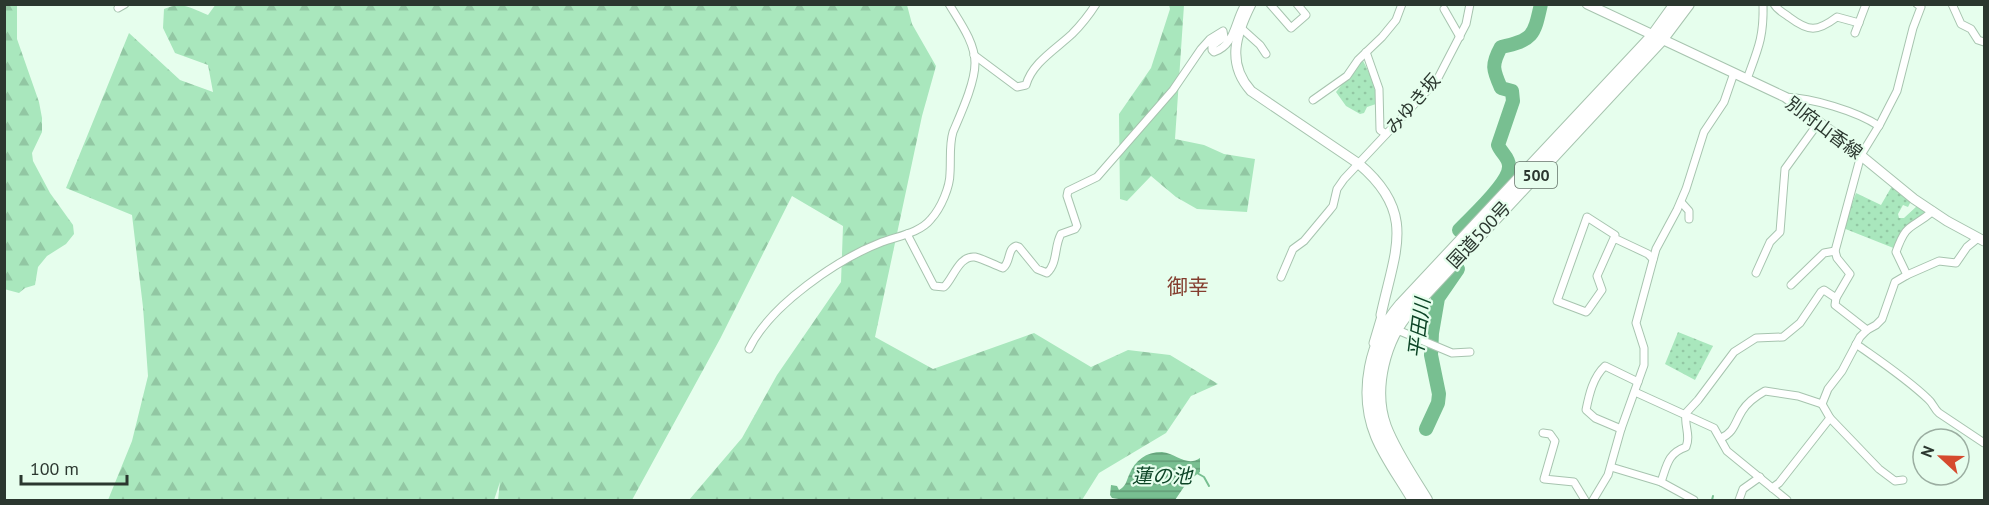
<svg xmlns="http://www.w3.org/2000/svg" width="1989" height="505" viewBox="0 0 1989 505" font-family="'PT Sans','Noto Sans JP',sans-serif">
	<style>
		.grass { fill: url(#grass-dots) }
		.forest { fill: url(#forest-firs) }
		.water { fill: url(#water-rules) }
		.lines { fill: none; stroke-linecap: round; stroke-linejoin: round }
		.stream { stroke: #78bf91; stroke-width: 2 }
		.river { stroke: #78bf91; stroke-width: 14 }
		.street-casing { stroke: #a7c4af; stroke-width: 9 }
		.secondary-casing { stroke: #a7c4af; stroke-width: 11 }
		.highway-casing { stroke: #a7c4af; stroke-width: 14 }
		.street { stroke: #fff; stroke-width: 7 }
		.secondary { stroke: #fff; stroke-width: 9 }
		.highway { stroke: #fff; stroke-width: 12 }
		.labels { text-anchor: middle; stroke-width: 4.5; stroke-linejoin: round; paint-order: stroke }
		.shield { fill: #e6feed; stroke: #637368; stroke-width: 1.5 }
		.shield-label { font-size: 16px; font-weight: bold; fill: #2b372f }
		.street-label { font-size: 18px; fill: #2b372f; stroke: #e6feed }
		.water-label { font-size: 20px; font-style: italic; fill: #0d4527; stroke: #e6feed }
		.quarter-label { font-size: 21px; fill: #843e2f; stroke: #e6feed }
	</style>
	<defs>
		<pattern id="grass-dots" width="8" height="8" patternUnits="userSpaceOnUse" patternTransform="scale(1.5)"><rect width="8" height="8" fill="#a9e7bd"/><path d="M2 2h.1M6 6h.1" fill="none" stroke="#92c7a3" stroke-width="1.8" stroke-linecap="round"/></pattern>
		<pattern id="forest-firs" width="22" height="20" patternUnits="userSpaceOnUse" patternTransform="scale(1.5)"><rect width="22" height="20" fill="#a9e7bd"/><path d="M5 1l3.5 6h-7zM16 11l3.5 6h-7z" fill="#92c7a3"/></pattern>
		<pattern id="water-rules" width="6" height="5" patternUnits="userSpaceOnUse" patternTransform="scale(1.5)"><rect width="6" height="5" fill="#78bf91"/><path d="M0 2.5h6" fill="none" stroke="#639c77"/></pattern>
	</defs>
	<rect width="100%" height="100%" fill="#e6feed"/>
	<g class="grass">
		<path d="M1362 59C1370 74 1377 87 1376 104L1367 107 1364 113 1360 114 1346 106 1336 92Z"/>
		<path d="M1892 186 1911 201 1908 207 1903 205 1898 214 1899 218H1904L1917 206 1928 214C1910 224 1899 227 1896 249L1843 228 1856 193 1881 205Z"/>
		<path d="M1678 332 1713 346 1695 380 1665 364Z"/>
	</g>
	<g class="forest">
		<path d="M17 4V39L39 102 42 118V132L32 153 33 161 50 193 73 225 74 234 66 244 47 256 38 267 35 285 25 288 19 293 4 289V5Z"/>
		<path d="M216 4 907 5 912 24 936 66 922 116 875 337 933 369 1034 333 1091 367 1128 350 1170 355 1218 384 1191 396 1166 433 1099 473 1082 500H689L742 438 777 375 841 282 843 226 792 196 720 339 632 500H498L500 482 494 500H108L132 441 148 376 143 307 132 215 66 188 129 33 180 80 213 92 208 65 175 53 163 28 164 9C182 1 191 8 208 15Z"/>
		<path d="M1169 5H1184L1175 139 1204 145 1224 154 1255 159 1247 212 1197 209 1176 197 1151 176 1127 201 1120 199 1119 114 1151 68 1170 9Z"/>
	</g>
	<path class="water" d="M1162 452C1177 454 1187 467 1200 458V472L1188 481 1175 500H1125L1112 498 1110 495 1111 485 1117 486 1119 490C1126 486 1126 482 1129 475 1135 460 1146 452 1162 452Z"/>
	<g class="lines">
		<g class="stream">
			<path d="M1197 473 1204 477 1209 486"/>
			<path d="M1712 500 1713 496"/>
		</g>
		<g class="river">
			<path d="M1459 230C1471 217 1510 183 1509 166 1509 157 1501 153 1498 145L1513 101 1512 91 1501 88C1493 70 1491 65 1501 47 1534 40 1534 35 1541 4"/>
			<path d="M1426 429 1438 403 1439 394 1431 355 1432 333 1438 298 1458 269"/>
		</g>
		<g class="street-casing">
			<g id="street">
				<path d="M1270 4 1291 28 1306 15 1297 4"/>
				<path d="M1774 4C1778 11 1783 12 1789 17 1809 32 1817 32 1837 17L1859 23"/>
				<path d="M1952 4 1961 24 1971 29 1978 40 1984 42"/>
				<path d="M118 8 125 4"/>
				<path d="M1444 9 1460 37"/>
				<path d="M1240 27 1260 45 1266 54"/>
				<path d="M1855 33 1866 4"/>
				<path d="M1366 52 1379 89 1380 130 1386 134"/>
				<path d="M974 55 1017 87 1026 85C1032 63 1056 49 1072 34 1081 25 1089 15 1096 4"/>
				<path d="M1747 79C1758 49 1764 37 1763 4"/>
				<path d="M1785 97C1812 98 1856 111 1879 126"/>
				<path d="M1313 100 1347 76 1358 60 1382 37 1396 20 1402 4"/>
				<path d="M1681 202 1689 211V219"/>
				<path d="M907 234 934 286 944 287C953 279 959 255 975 257 984 259 994 265 1003 268 1011 262 1007 249 1016 246L1019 247 1037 269 1047 273C1058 263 1054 246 1061 234L1075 229 1077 226 1067 196 1068 191 1097 177 1173 90 1201 49 1210 39 1223 31 1224 37 1212 46V50L1214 52C1235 45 1234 23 1244 6L1249 4"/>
				<path d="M1614 238 1597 276 1602 290 1588 310 1586 312 1557 301 1587 217 1615 235 1614 238 1648 254 1653 259"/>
				<path d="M1756 273 1770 242 1780 232 1785 169 1819 122"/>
				<path d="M1907 275 1896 252C1907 221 1911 230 1933 211"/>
				<path d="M1281 277 1293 249 1304 241 1329 211 1333 206 1337 189 1344 179 1437 80 1466 24 1470 4"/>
				<path d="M1791 285 1824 253 1835 251"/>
				<path d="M1395 329 1452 353 1470 352"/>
				<path d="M1867 330 1835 305 1836 298 1850 274 1837 258 1835 251 1861 155 1880 124 1897 91 1913 28 1921 7 1917 4"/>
				<path d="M1373 343 1381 316"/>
				<path d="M1856 344C1880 361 1906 378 1928 399 1933 403 1934 409 1939 413L1984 443"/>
				<path d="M749 349C770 305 838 259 882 242 898 236 920 233 931 219 941 208 950 187 950 173 951 159 949 145 953 132 961 113 975 83 975 63 975 42 959 21 949 4"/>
				<path d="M1635 392 1714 428 1727 451 1787 500"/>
				<path d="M1685 414 1698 400 1734 352 1756 338 1783 337 1800 323 1821 292 1824 290 1836 298"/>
				<path d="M1830 418 1879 469 1895 481 1903 480"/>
				<path d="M1621 429 1595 418 1586 410C1589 395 1593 377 1605 366L1638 382"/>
				<path d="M1543 433 1550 434 1555 441 1544 479 1574 482 1585 500"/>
				<path d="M1721 438C1734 433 1735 422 1742 411 1747 403 1756 396 1765 391L1798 396 1822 404"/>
				<path d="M1611 467 1661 482 1694 500"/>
				<path d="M1661 482C1667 465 1668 453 1686 447 1691 435 1684 426 1686 414"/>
				<path d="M1772 488 1779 483 1830 418 1822 404 1828 389 1842 371 1860 337 1867 330 1876 325 1882 319 1895 282 1907 275 1939 261 1956 263 1967 247 1978 238"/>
				<path d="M1593 500 1608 475 1621 429 1644 365V348L1636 323 1656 249 1677 210 1686 189 1704 132 1724 102 1734 73"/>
				<path d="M1739 500 1743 489 1760 477"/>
			</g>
		</g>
		<g class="secondary-casing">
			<g id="secondary">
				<path d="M1251 4C1236 34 1226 63 1251 91L1359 164C1417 213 1395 250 1381 315L1383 322 1390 327"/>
				<path d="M1587 4 1785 97 1831 131 1914 199 1947 221 1984 241"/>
			</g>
		</g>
		<g class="highway-casing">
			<g id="highway">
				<path d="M1414 500C1402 479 1386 458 1377 436 1359 392 1371 340 1401 305L1653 36 1676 4"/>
				<path d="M1426 500C1412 477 1395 453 1385 427 1371 389 1384 339 1410 310L1661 40 1688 4"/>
			</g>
		</g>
		<use href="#street" class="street"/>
		<use href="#secondary" class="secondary"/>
		<use href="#highway" class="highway"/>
	</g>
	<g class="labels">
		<rect class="shield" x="1515" y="162" width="42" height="26" rx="4.5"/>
		<g class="shield-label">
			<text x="1536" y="181">500</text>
		</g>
		<g class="street-label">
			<text transform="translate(1413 104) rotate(-49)" y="6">みゆき坂</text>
			<text transform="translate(1824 128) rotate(37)" y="6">別府山香線</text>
			<text transform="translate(1479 235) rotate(-47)" y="6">国道500号</text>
		</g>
		<g class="water-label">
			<text transform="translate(1419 328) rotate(-83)" y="7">平田川</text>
			<text x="1162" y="483">蓮の池</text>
		</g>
		<g class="quarter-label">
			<text x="1188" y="294">御幸</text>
		</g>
	</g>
	<rect width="1989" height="505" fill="none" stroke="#2b372f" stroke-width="12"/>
	<g transform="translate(1941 457) rotate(292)"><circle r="28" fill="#e6feed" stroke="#9baea1" stroke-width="1.5"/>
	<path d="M0-4.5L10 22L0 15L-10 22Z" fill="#d54a2e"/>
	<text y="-9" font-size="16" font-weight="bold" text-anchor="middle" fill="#2b372f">N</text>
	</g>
	<path d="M21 475v9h106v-9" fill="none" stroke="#2b372f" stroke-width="3"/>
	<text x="30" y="475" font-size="18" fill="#2b372f" stroke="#e6feed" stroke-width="4.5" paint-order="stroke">100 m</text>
</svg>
